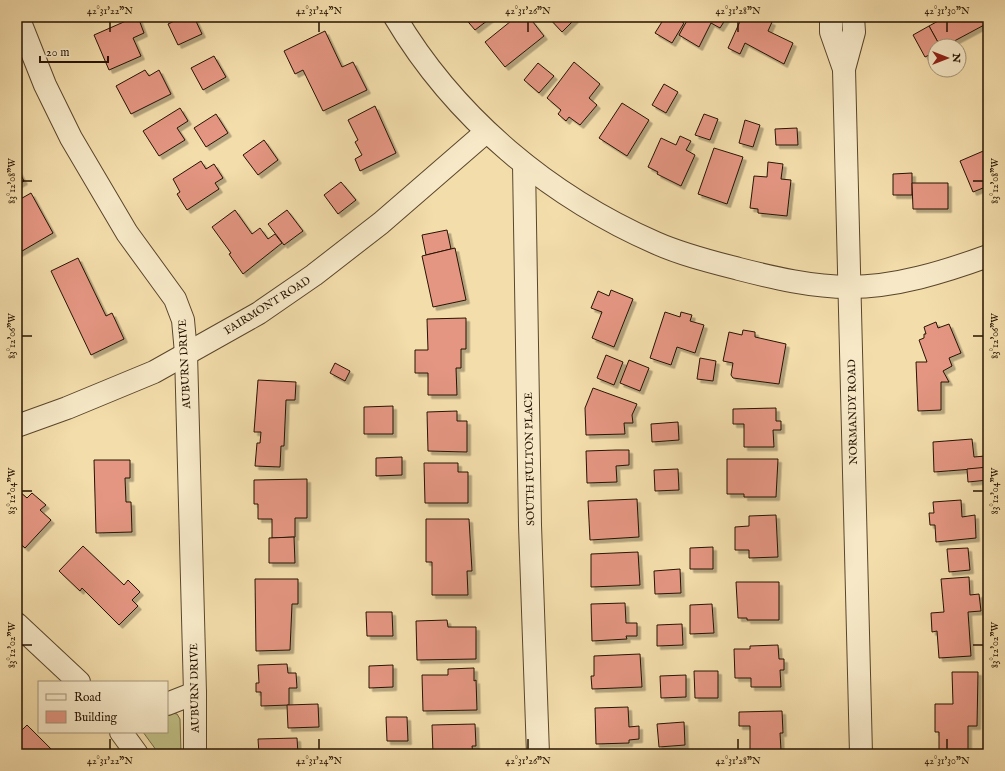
<svg xmlns="http://www.w3.org/2000/svg" width="1005" height="771" viewBox="0 0 1005 771" font-family="'IM FELL English',serif">
	<style>
		.green { fill: #c0bf85; stroke: #736943 }
		.building { fill: #e49682; stroke: #261301; filter: url(#shadow) }
		.lines { fill: none; stroke-linecap: round; stroke-linejoin: round }
		.minor-casing { stroke: #59462c; stroke-width: 24 }
		.minor { stroke: #f7e9c8; stroke-width: 22 }
		.ticks { fill: none; stroke: #261301; stroke-width: 1.5 }
		.labels { text-anchor: middle; stroke-width: 3.5; stroke-linejoin: round; paint-order: stroke }
		.street-label { font-size: 11px; fill: #261301; stroke: #f7e9c8 }
		.neatline { fill: none; stroke: #261301; stroke-width: 1.5 }
		.ticks-label { font-size: 10px; text-anchor: middle; fill: #261301 }
	</style>
	<defs>
		<filter id="shadow"><feDropShadow dx="3.5" dy="3.5" stdDeviation="0" flood-color="#0004"/></filter>
	</defs>
	<rect width="100%" height="100%" fill="#f3ddab"/>
	<filter id="stains"><feTurbulence type="fractalNoise" baseFrequency=".005" numOctaves="4"/><feColorMatrix values="0 0 0 0 .2 0 0 0 0 .09 0 0 0 0 .02 0 0 0 .5 -.17"/></filter>
	<radialGradient id="worn" r=".72"><stop offset=".6" stop-color="#630" stop-opacity="0"/><stop offset="1" stop-color="#630" stop-opacity=".3"/></radialGradient>
	<path class="green" d="M167 712 177 714 180 719 181 754H159L143 732H167Z"/>
	<g class="building">
		<path d="M135 17H138L144 33 133 38 141 56 109 70 94 35Z"/>
		<path d="M183 17H194L202 34 178 45 168 24Z"/>
		<path d="M464 17H492L475 30Z"/>
		<path d="M516 17H529L544 36 505 67 485 42Z"/>
		<path d="M548 17H577L562 32Z"/>
		<path d="M665 17H674L684 23 672 43 655 33Z"/>
		<path d="M689 17H727L720 28 711 23 699 47 679 35Z"/>
		<path d="M742 17H761L772 22 768 31 793 43 784 64 745 43 740 54 728 48Z"/>
		<path d="M939 17H988V25L986 24 945 46H940L929 26 940 20Z"/>
		<path d="M929 26 940 46H935V52L925 57 913 35Z"/>
		<path d="M325 31 342 67 353 62 367 90 323 111 303 70 295 74 284 51Z"/>
		<path d="M214 56 226 77 203 90 191 68Z"/>
		<path d="M574 62 600 84 589 98 597 105 580 125 569 117 566 121 558 114 561 110 547 98Z"/>
		<path d="M538 63 554 76 539 93 524 80Z"/>
		<path d="M145 70 149 76 159 70 171 94 131 114 116 86Z"/>
		<path d="M664 84 678 92 666 113 652 105Z"/>
		<path d="M622 103 649 120 627 156 599 138Z"/>
		<path d="M375 106 396 153 360 171 355 159 362 155 355 142 358 140 348 120Z"/>
		<path d="M180 108 188 121 177 128 185 140 159 156 143 131Z"/>
		<path d="M216 114 228 133 206 147 194 128Z"/>
		<path d="M704 114 718 119 710 140 695 135Z"/>
		<path d="M745 120 760 125 753 147 739 143Z"/>
		<path d="M797 128 798 145H776L775 129Z"/>
		<path d="M680 136 691 141 686 150 695 155 681 186 657 174 658 172 648 167 661 138 676 145Z"/>
		<path d="M264 140 278 160 258 175 243 155Z"/>
		<path d="M714 148 743 157 727 204 698 194Z"/>
		<path d="M988 149V191L985 192 983 188 973 192 960 161Z"/>
		<path d="M201 161 206 169 214 164 223 178 215 183 219 189 187 210 177 194 180 192 173 179Z"/>
		<path d="M768 162 783 164 781 179 791 180 787 216 758 213V209L750 208 754 176 767 177Z"/>
		<path d="M17 168 24 181 17 185Z"/>
		<path d="M912 173V195H893V174Z"/>
		<path d="M341 182 356 200 338 214 324 195Z"/>
		<path d="M912 183H948V209H913Z"/>
		<path d="M31 193 53 233 17 254V201Z"/>
		<path d="M235 210 252 234 260 228 268 239 275 234 282 243 243 274 229 254 231 253 212 227Z"/>
		<path d="M287 210 303 231 284 245 268 224Z"/>
		<path d="M447 230 451 249 426 255 422 235Z"/>
		<path d="M455 248 466 300 433 307 422 256Z"/>
		<path d="M78 258 106 316 112 313 124 339 91 355 51 271Z"/>
		<path d="M611 290 633 299 614 347 592 338 602 312 591 308 598 291 609 296Z"/>
		<path d="M665 312 680 317 681 312 692 315 690 321 704 325 695 353 677 347 671 365 650 358Z"/>
		<path d="M466 318V349H461V368H456L457 395H428V373H415V350H428L427 319Z"/>
		<path d="M936 322 938 328 949 324 961 353 949 358 952 366 943 371 949 382H941V410L918 411 916 362H927L919 340 924 338V334H926L924 327Z"/>
		<path d="M743 330 755 332V337L786 344 779 384 733 378 731 375 733 363 723 361 729 332 742 335Z"/>
		<path d="M606 355 623 362 614 385 597 378Z"/>
		<path d="M700 358 716 361 713 381 697 379Z"/>
		<path d="M629 360 649 368 640 391 620 383Z"/>
		<path d="M335 363 350 371 345 381 330 373Z"/>
		<path d="M258 380 296 382 295 400H286L284 446H281L280 467 255 466 257 443H260L261 432H254Z"/>
		<path d="M593 388 637 404 632 415 633 423H624L625 434 586 435 585 408Z"/>
		<path d="M393 406V434H364V407Z"/>
		<path d="M776 408V421H781V430H773L774 447H744V424H733V409Z"/>
		<path d="M457 411V421H467V452L428 451 427 412Z"/>
		<path d="M678 422 679 440 652 442 651 424Z"/>
		<path d="M972 439 974 457 985 456 986 468 934 472 933 442Z"/>
		<path d="M616 450H629V465L616 466 617 482 587 483 586 451Z"/>
		<path d="M402 457V475L376 476V458Z"/>
		<path d="M727 459H778L776 497H744V494H727Z"/>
		<path d="M94 460H130V478H125L126 502H131L132 532 96 533Z"/>
		<path d="M424 463H458V472H468V503H425Z"/>
		<path d="M988 467V480L968 482 967 469Z"/>
		<path d="M678 469 679 490 655 491 654 470Z"/>
		<path d="M307 479V518H295V537L272 538V519H258V504H254V480Z"/>
		<path d="M19 491 27 498 32 493 46 505 40 510 51 520 25 548 17 541V492Z"/>
		<path d="M637 499 639 537 590 540 588 501Z"/>
		<path d="M961 500 962 517 975 515 976 538 936 542 935 525H930L929 513H934L933 502Z"/>
		<path d="M776 515 778 557 749 558V550H735V527L749 526V516Z"/>
		<path d="M426 519H469L472 571H467L468 595H432V562H426Z"/>
		<path d="M294 537 295 563H269V538Z"/>
		<path d="M83 546 124 585 128 580 140 592 132 600 138 606 119 625 82 588 80 591 59 571Z"/>
		<path d="M713 547V569H690V548Z"/>
		<path d="M968 548 970 570 949 572 947 549Z"/>
		<path d="M638 552 640 585 591 587V554Z"/>
		<path d="M680 569 681 593 655 594 654 571Z"/>
		<path d="M969 577 970 595 979 594 981 611 968 612 971 656 939 658 937 631 932 632 931 613 944 612 941 579Z"/>
		<path d="M255 579H298V604H292L290 650 256 651Z"/>
		<path d="M736 582H779V620H747V618H738Z"/>
		<path d="M625 603 626 623H637V636H626L627 639 592 641 591 604Z"/>
		<path d="M712 604 714 633 690 634V605Z"/>
		<path d="M366 612H392L393 636H367Z"/>
		<path d="M447 620 448 627H476V659L417 660 416 621Z"/>
		<path d="M682 624 683 645 657 646V625Z"/>
		<path d="M778 645 779 659H784V670H780L781 687H751V678H735L734 649H750V646Z"/>
		<path d="M640 654 642 687 592 689 591 676H594V656Z"/>
		<path d="M287 664 288 673H296L297 688H289V705L261 706V692H256V683H259L258 665Z"/>
		<path d="M393 665V687L369 688V666Z"/>
		<path d="M474 668V681L476 680 477 710 423 711 422 675H448V669Z"/>
		<path d="M694 671H718V698H695Z"/>
		<path d="M952 672H978L977 726H968V752H939V732H935V704H953Z"/>
		<path d="M686 675V697L661 698 660 676Z"/>
		<path d="M318 704 319 727 288 728 287 705Z"/>
		<path d="M628 707 629 727 639 726V739L629 740V743L596 744 595 708Z"/>
		<path d="M782 711 783 733H780L781 750H750V726H739V712Z"/>
		<path d="M386 717H407L408 741H387Z"/>
		<path d="M684 722 685 745 659 747 657 724Z"/>
		<path d="M475 724 476 746H472L473 754H433L432 725Z"/>
		<path d="M27 725 51 749 46 754H17V735Z"/>
		<path d="M297 738 298 754H259L258 739Z"/>
	</g>
	<g class="lines">
		<g class="minor-casing">
			<g id="minor">
				<path d="M18 17 45 85 71 138 127 233 175 299 183 320 186 353 195 693V754"/>
				<path d="M395 17C455 118 549 196 656 243 683 255 712 262 739 269 774 278 813 287 849 287 896 287 944 272 988 256"/>
				<path d="M831 17V32L844 69"/>
				<path d="M853 17 854 32 844 69 861 754"/>
				<path d="M524 164 530 525 538 754"/>
				<path d="M17 426 67 408 154 372 259 313 314 275 381 223 486 132"/>
				<path d="M17 624 79 682"/>
				<path d="M167 704 195 693"/>
				<path d="M121 732 137 754"/>
			</g>
		</g>
		<use href="#minor" class="minor"/>
	</g>
	<path class="ticks" d="M110 22V32M319 22V32M528 22V32M738 22V32M947 22V32M22 181H32M973 181H983M22 336H32M973 336H983M22 491H32M973 491H983M22 645H32M973 645H983M110 739V749M319 739V749M528 739V749M738 739V749M947 739V749"/>
	<g class="labels">
		<g class="street-label">
			<text transform="translate(267 305) rotate(-32)" y="4">FAIRMONT ROAD</text>
			<text transform="translate(184 364) rotate(-93)" y="4">AUBURN DRIVE</text>
			<text transform="translate(852 412) rotate(-91)" y="4">NORMANDY ROAD</text>
			<text transform="translate(529 459) rotate(-91)" y="4">SOUTH FULTON PLACE</text>
			<text transform="translate(194 688) rotate(-91)" y="4">AUBURN DRIVE</text>
		</g>
	</g>
	<rect width="1005" height="771" fill="none" stroke="#f3ddab" stroke-width="44"/>
	<rect x="38" y="681" width="130" height="52" fill="#f7e9c8" stroke="#a39378"/>
	<rect x="46" y="694" width="20" height="6" fill="#f7e9c8" stroke="#a39378"/>
	<text x="74" y="701" font-size="12" fill="#261301">Road</text>
	<rect x="46" y="711" width="20" height="12" fill="#e49682" stroke="#a39378"/>
	<text x="74" y="721" font-size="12" fill="#261301">Building</text>
	<g transform="translate(947 58) rotate(90)"><circle r="19" fill="#f7e9c8" stroke="#a39378"/>
	<path d="M0-3L7 15L0 10L-7 15Z" fill="#8f2418"/>
	<text y="-6" font-size="11" font-weight="bold" text-anchor="middle" fill="#261301">N</text>
	</g>
	<path d="M40 56v6h68v-6" fill="none" stroke="#261301" stroke-width="2"/>
	<text x="46" y="56" font-size="12" fill="#261301" stroke="#f7e9c8" stroke-width="3" paint-order="stroke">20 m</text>
	<rect x="22" y="22" width="961" height="727" class="neatline"/>
	<g class="ticks-label">
		<text x="110" y="14">42°31'22"N</text>
		<text x="319" y="14">42°31'24"N</text>
		<text x="528" y="14">42°31'26"N</text>
		<text x="738" y="14">42°31'28"N</text>
		<text x="947" y="14">42°31'30"N</text>
		<text transform="translate(994 181) rotate(-90)" y="4">83°12'08"W</text>
		<text transform="translate(11 181) rotate(-90)" y="4">83°12'08"W</text>
		<text transform="translate(994 336) rotate(-90)" y="4">83°12'06"W</text>
		<text transform="translate(11 336) rotate(-90)" y="4">83°12'06"W</text>
		<text transform="translate(994 491) rotate(-90)" y="4">83°12'04"W</text>
		<text transform="translate(11 491) rotate(-90)" y="4">83°12'04"W</text>
		<text transform="translate(994 645) rotate(-90)" y="4">83°12'02"W</text>
		<text transform="translate(11 645) rotate(-90)" y="4">83°12'02"W</text>
		<text x="110" y="764">42°31'22"N</text>
		<text x="319" y="764">42°31'24"N</text>
		<text x="528" y="764">42°31'26"N</text>
		<text x="738" y="764">42°31'28"N</text>
		<text x="947" y="764">42°31'30"N</text>
	</g>
	<rect width="100%" height="100%" filter="url(#stains)"/>
	<rect width="100%" height="100%" fill="url(#worn)"/>
</svg>
